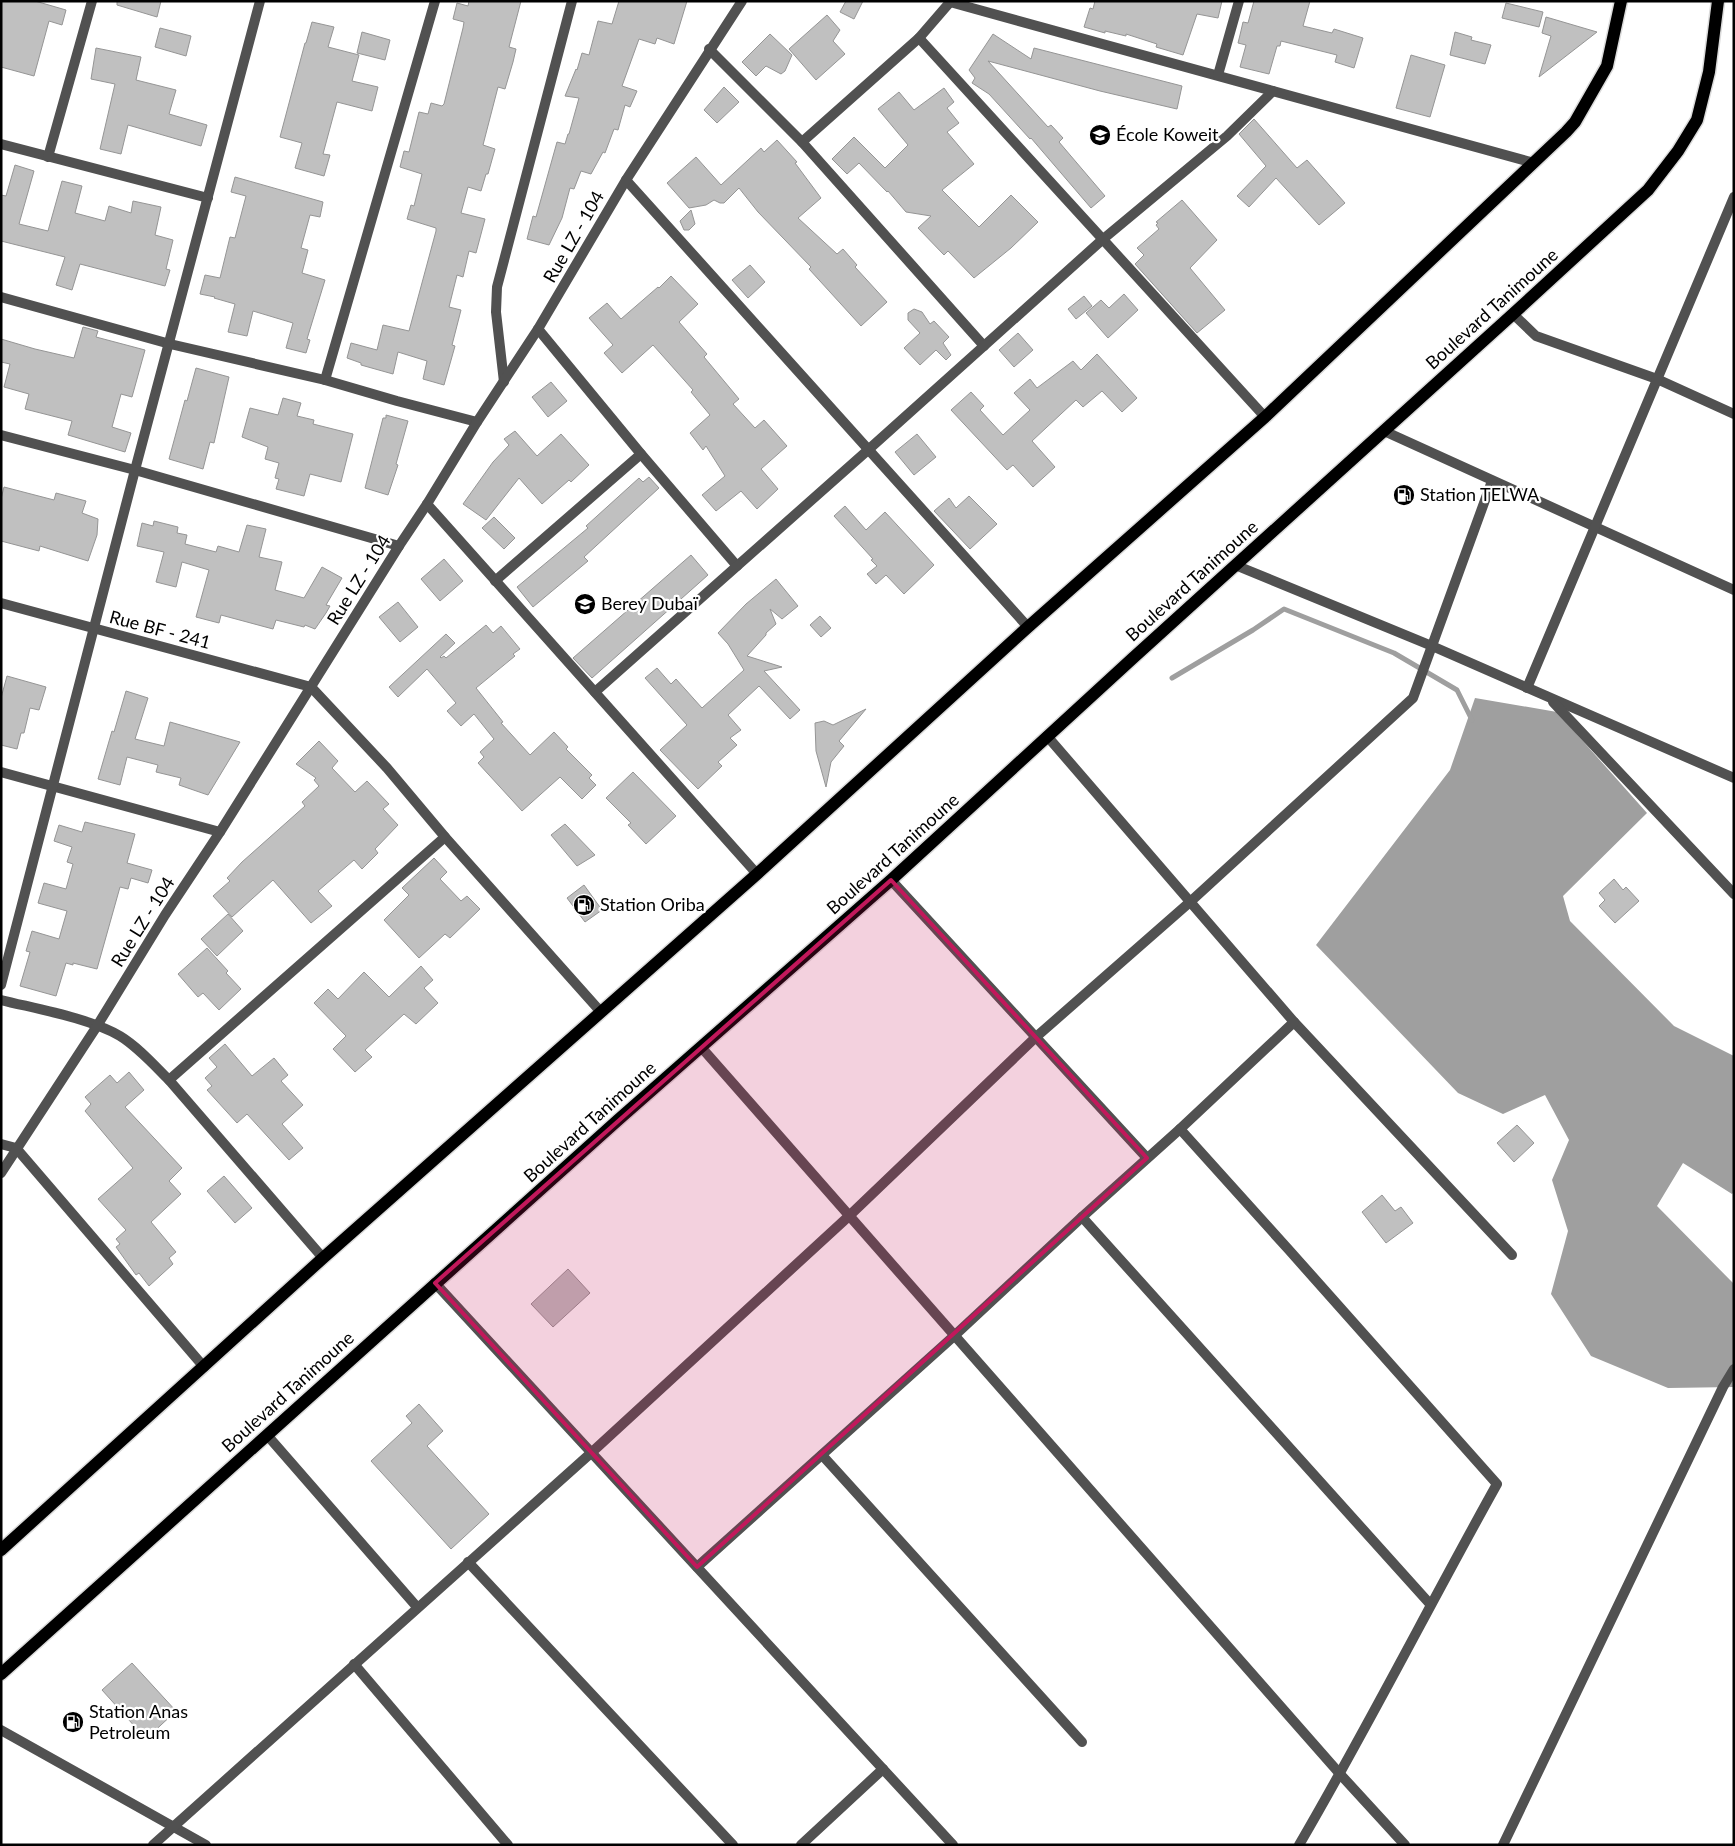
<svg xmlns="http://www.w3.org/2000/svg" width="1735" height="1846" viewBox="0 0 1735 1846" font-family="Lato,sans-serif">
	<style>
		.water { fill: #9f9f9f }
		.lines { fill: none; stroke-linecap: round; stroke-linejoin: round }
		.stream { stroke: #9f9f9f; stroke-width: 5 }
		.building { fill: #c0c0c0; stroke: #959595 }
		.primary-casing { stroke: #dbdbdb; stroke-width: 15 }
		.minor { stroke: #515151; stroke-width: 10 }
		.primary { stroke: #000; stroke-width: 12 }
		.marked { fill: #c2185b; fill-opacity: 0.2; stroke: #c2185b; stroke-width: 4; stroke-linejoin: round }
		.labels { text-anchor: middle; stroke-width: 4.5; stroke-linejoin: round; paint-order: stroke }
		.poi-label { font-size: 18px; fill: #000; stroke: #fff; text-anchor: start }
		.street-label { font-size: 18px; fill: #000; stroke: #fff }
	</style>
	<rect width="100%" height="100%" fill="#fff"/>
	<path class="water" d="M1475 698 1557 712 1647 813 1563 896 1570 921 1674 1026 1734 1056V1192L1732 1194 1683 1163 1657 1206 1734 1284V1387L1668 1388 1591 1356 1551 1294 1568 1231 1552 1180 1569 1140 1545 1095 1503 1114 1458 1093 1316 945 1450 770Z"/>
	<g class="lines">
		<path class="stream" d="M1172 678 1253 630 1284 609 1394 653 1423 670 1457 690 1472 720"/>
	</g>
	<g class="building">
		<path d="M1 1H35L66 10 62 25 49 21 34 76 1 67Z"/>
		<path d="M117 1H161L157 17 117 5Z"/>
		<path d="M469 1H521L509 47 516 49 513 62 505 89 498 87 483 145 495 149 488 174H486L481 191 468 187 461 213 485 219 476 253 469 251 463 277 457 275 449 307 461 310 452 345 455 346 444 385 423 379 427 361 398 352 393 374 361 365V363L347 358 351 343 377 350 383 325 409 331 436 231V228L407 219 411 205 414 206 422 174 400 167 404 151 409 152 419 112 428 114 431 103 442 106 444 104 463 28 464 22 453 19 457 3 468 6Z"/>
		<path d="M619 1H687L674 44 657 38 655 44 639 39 622 86 637 91 630 107 625 105 618 130 614 129 605 153 603 152 591 174 581 171 574 189 570 188 562 218 549 245 527 239 533 216 536 217 557 142 565 144 568 134H569L579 98 565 96 576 69 577 70 582 53 589 55 598 21 612 24Z"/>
		<path d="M846 1H863L854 19 840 12Z"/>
		<path d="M1095 1H1222L1218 18 1197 14 1183 55 1156 47 1157 44 1126 34V36L1105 31V33L1084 27 1090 8 1093 9Z"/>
		<path d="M1254 1H1310L1303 26 1332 33 1334 29 1363 38 1354 68 1335 62 1337 55 1281 41 1280 46H1277L1269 74 1240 67 1246 45 1238 43 1240 35 1243 22 1248 23Z"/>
		<path d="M1506 3 1543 12 1539 27 1502 18Z"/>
		<path d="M827 15 840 30 833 41 845 54 816 80 789 49Z"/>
		<path d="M1546 17 1597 32 1539 77 1551 36 1542 33Z"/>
		<path d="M312 22 334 27 328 47 359 55 352 81 378 87 372 111 337 102 323 154 330 155 324 176 295 168 302 143 280 137 305 43H306Z"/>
		<path d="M160 28 191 36 186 56 155 47Z"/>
		<path d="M362 32 390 40 385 60 357 53Z"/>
		<path d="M1455 32 1472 37 1471 40 1491 45 1485 64 1450 55Z"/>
		<path d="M770 34 792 55 785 71 781 74 766 66 756 76 742 62Z"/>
		<path d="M993 34 1031 59 1034 48 1182 86 1177 109 1100 91 988 61 1048 127 1051 125 1063 138 1059 142 1105 196 1091 208 1031 138 1030 139 989 94 972 83 975 78 969 70Z"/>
		<path d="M96 48 141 57 136 80 176 90 169 114 207 125 201 146 128 125 121 154 100 149 115 84 91 79Z"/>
		<path d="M1411 55 1445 65 1430 117 1396 108Z"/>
		<path d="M724 87 739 102 717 123 704 110Z"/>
		<path d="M944 88 954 102 947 108 959 123 947 132 974 164 942 190 979 227 1011 195 1038 222 1011 248 974 278 948 251 944 255 918 228 931 216 906 212 888 191 887 192 859 163 847 174 832 159 854 137 885 168 908 145 878 109 899 92 914 110Z"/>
		<path d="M1254 119 1297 168 1307 160 1345 203 1319 225 1276 178 1249 207 1237 196 1266 166 1239 134Z"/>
		<path d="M777 140 797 162 795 163 821 198 798 218 837 254 843 249 857 265 855 267 887 302 861 326 809 269 811 267 758 212 739 188 724 203H720L714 200 706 205 689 208 667 183 696 157 721 185 761 148 764 152Z"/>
		<path d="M15 165 34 171 19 224 48 231 62 181 82 186 75 213 105 221 109 206 131 213 133 201 161 207 155 235 173 240 166 269 170 270 165 286 80 264 72 290 56 285 65 257 1 241V195L6 196Z"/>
		<path d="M235 177 323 202 320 217 310 215 301 248 308 250 302 273 325 280 307 339 310 340 306 353 286 348 293 323 253 311 247 336 228 332 235 304 214 298 215 297 200 294 205 275 220 278 230 237 235 238 246 196 231 192Z"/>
		<path d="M1182 200 1217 240 1190 268 1225 310 1197 333 1135 264 1144 255 1137 248 1159 229 1156 225 1158 223 1156 222Z"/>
		<path d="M691 210 695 224 689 230H684L680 221Z"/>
		<path d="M750 265 765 282 748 298 732 280Z"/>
		<path d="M671 276 698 304 679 322 707 354 704 357 739 399 733 404 755 428 764 420 787 446 761 469 778 489 757 509 741 491 716 511 702 495 725 476 706 446 703 450 690 433 710 415 691 392 693 390 653 345 622 373 604 353 613 345 589 318 607 303 621 319 658 287 659 288Z"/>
		<path d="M1124 294 1138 310 1108 338 1086 313 1101 300 1109 308Z"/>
		<path d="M1084 296 1092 306 1076 319 1068 309Z"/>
		<path d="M914 309 922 312 930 324 934 321 949 337 943 343 951 355 946 360 936 350 920 365 904 348 920 333 908 320V313Z"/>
		<path d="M83 327 98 331 96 337 145 350 132 397 121 394 112 427 131 433 125 452 68 435 72 421 25 409 29 394 4 387 10 364 1 362V339L35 349 74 358Z"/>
		<path d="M1018 333 1033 350 1014 367 999 350Z"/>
		<path d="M1097 354 1137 398 1122 412 1102 391 1083 407 1076 400 1032 441 1055 467 1033 487 1013 465 1007 470 951 410 971 392 984 406 980 410 1003 435 1030 410 1014 393 1030 379 1037 388 1073 361 1081 370Z"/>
		<path d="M196 368 229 377 214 443 210 442 203 469 169 459 185 400 187 401Z"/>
		<path d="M551 382 567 401 548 417 532 397Z"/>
		<path d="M283 398 301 403 297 416 314 420 313 424 353 434 341 482 310 474 304 496 276 489 279 479 275 478 279 463 265 459 268 447 242 437 250 408 278 415Z"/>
		<path d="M386 415 408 421 396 464 398 465 388 495 365 488 383 418H386Z"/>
		<path d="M515 431 537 456 561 434 589 465 571 482 569 480 542 504 519 478 486 520 463 504 493 462 509 445 504 439Z"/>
		<path d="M917 434 936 457 914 475 895 452Z"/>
		<path d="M649 477 659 488 584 557 588 561 533 607 517 587 588 528 586 526 639 478 643 482Z"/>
		<path d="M4 487 54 500 56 493 86 501 82 513 98 519 97 535 88 561 40 546 39 551 1 541V499Z"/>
		<path d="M969 496 997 524 970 549 934 511 949 498 956 508Z"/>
		<path d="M845 506 866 530 885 512 934 565 904 594 886 575 876 584 867 574 877 566 871 560 873 559 834 516Z"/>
		<path d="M494 517 515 538 504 549 482 528Z"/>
		<path d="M154 521 178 527 177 533 187 535 185 544 216 552 218 546 239 552 247 525 266 529 259 557 282 562 275 590 304 598 322 567 342 578 326 605 330 606 326 613 315 629 305 625 304 627 276 620 273 629 221 615 219 623 196 617 209 570 182 562 176 587 156 582 164 552 137 546 142 523 153 526Z"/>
		<path d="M691 555 708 575 592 678 573 658Z"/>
		<path d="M444 559 463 581 440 601 421 579Z"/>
		<path d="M776 579 798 606 782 619 770 609 776 624 766 633V635L747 656 782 667 764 671 800 710 790 719 759 686 728 715 741 730 730 738 737 745 718 762 722 766 698 789 660 750 687 725 645 678 657 668 671 684 676 679 702 708 744 670 728 644 718 633 746 604Z"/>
		<path d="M398 602 418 627 400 642 379 617Z"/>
		<path d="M820 616 831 628 821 637 810 625Z"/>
		<path d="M486 625 493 633 501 626 520 649 513 654 515 656 476 688 503 722 501 723 530 755 554 732 568 747 566 749 592 775 589 778 596 785 582 799 560 777 522 811 478 763 484 757 480 752 494 739 474 714 461 726 447 711 456 703 427 669 398 697 389 687 446 634 455 643 440 657 441 658 444 656 446 658Z"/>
		<path d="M7 676 46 687 39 710 30 708 24 733H21L17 749 1 745V698Z"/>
		<path d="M126 691 148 698 135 739 164 746 170 722 240 742 208 795 179 785 181 778 156 772 158 765 127 757 120 785 98 779 112 731 114 732Z"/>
		<path d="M866 709 839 741 844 746 831 762 826 787 816 751 815 723 824 721 833 725Z"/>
		<path d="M319 741 338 761 332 768 355 792 367 781 389 804 383 809 398 825 375 849 378 853 362 869 354 860 318 891 332 906 311 923 273 880 232 917 213 896 230 881 227 878 242 862 305 806 302 802 319 786 314 780 316 778 296 764Z"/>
		<path d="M633 772 676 816 646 844 628 825 631 823 606 798Z"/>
		<path d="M85 822 135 834 127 863 152 870 148 883 131 878 128 889 120 887 97 969 73 963V965L66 963 56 996 20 986 30 952 26 951 32 931 59 939 67 911 38 903 44 883 66 889 73 864 67 862 72 847 54 841 59 825 82 832Z"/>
		<path d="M565 824 595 855 577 866 551 835Z"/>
		<path d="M434 858 447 872 440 879 461 901 467 896 480 909 450 938 445 934 419 958 384 920 409 895 402 888Z"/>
		<path d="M1614 879 1623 890 1626 887 1639 901 1615 923 1599 906 1605 900 1599 893Z"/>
		<path d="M584 885 602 910 585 922 567 898Z"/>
		<path d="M228 914 243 931 217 956 201 939Z"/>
		<path d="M207 948 228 971 226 973 241 989 219 1010 203 993 198 997 178 974Z"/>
		<path d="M421 966 433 980 424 988 438 1003 416 1024 404 1014 365 1050 372 1057 355 1072 333 1049 346 1036 314 1003 328 989 338 999 364 972 389 997Z"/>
		<path d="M225 1044 252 1076 274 1058 288 1075 281 1081 303 1105 282 1124 303 1148 289 1160 247 1114 237 1123 207 1090 212 1086 205 1078 217 1067 209 1058Z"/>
		<path d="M129 1072 144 1090 125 1107 182 1168 169 1181 181 1194 151 1222 176 1252 169 1258 173 1264 149 1286 139 1273 136 1275 116 1247 120 1244 116 1239 126 1230 98 1199 133 1168 85 1111 91 1104 85 1097 110 1075 117 1083Z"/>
		<path d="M1517 1125 1534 1143 1514 1162 1497 1143Z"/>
		<path d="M224 1176 252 1208 235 1223 207 1191Z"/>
		<path d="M1382 1195 1395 1211 1401 1207 1413 1223 1386 1243 1362 1212Z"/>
		<path d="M568 1269 590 1293 553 1327 531 1304Z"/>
		<path d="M419 1404 443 1431 427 1446 489 1514 451 1549 371 1461 412 1423 406 1416Z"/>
		<path d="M132 1663 176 1711 146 1739 102 1690Z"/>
	</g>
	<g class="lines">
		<g class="primary-casing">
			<g id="primary">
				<path d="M1 1550 323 1258 757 874 1028 627 1265 417 1566 132 1575 122 1607 66 1621 1"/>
				<path d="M1 1674 618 1120 891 880 1133 658 1513 314 1648 190 1678 151 1697 120 1709 72 1718 1"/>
			</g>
		</g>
		<g class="minor">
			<path d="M950 2 1534 163"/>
			<path d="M919 38 1265 417"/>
			<path d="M709 49 802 142 984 346"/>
			<path d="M1218 75 1239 1"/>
			<path d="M802 142 919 38 951 1"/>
			<path d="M1 144 208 198"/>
			<path d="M48 157 92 1"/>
			<path d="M626 180 1028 627"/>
			<path d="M1 297 170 344 325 380 397 401 477 422"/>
			<path d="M1513 314 1536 336 1657 379 1734 414"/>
			<path d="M538 329 641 454 737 566"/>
			<path d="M325 380 435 1"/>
			<path d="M504 382 496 312 497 287 572 1"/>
			<path d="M1384 431 1734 590"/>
			<path d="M1 435 135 470 399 546"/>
			<path d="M427 504 757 874"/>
			<path d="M1235 565 1432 646 1734 778"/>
			<path d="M495 581 641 454"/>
			<path d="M1 603 311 687"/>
			<path d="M311 687 387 768 445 837 600 1011"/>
			<path d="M1527 688 1734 197"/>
			<path d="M595 692 868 450 1102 240 1227 136 1273 91"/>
			<path d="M1553 702 1734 894"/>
			<path d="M1047 736 1294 1022 1512 1255"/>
			<path d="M1 772 220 832"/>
			<path d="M891 880 1147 1158"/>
			<path d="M1 985 135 470 260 1"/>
			<path d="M1 1000C37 1009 89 1018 120 1036 138 1047 154 1065 169 1080L323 1258"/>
			<path d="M701 1047 1340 1774 1405 1845"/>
			<path d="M169 1080 445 837"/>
			<path d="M1180 1129 1289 1250 1497 1484C1430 1604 1368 1727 1299 1845"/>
			<path d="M1 1144 16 1148 204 1367"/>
			<path d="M1 1173 97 1026 165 915 220 832 399 546 427 504 477 422 538 329 626 180 742 1"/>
			<path d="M1082 1217 1430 1604"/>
			<path d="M435 1283 953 1845"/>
			<path d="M267 1435 417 1607"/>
			<path d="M822 1455 1082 1742"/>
			<path d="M468 1562 733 1845"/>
			<path d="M697 1567 954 1336 1082 1217 1180 1129 1294 1022"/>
			<path d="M354 1664 508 1845"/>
			<path d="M1 1730 206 1845"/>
			<path d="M153 1845 591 1453 849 1216 1036 1037 1190 902 1413 698 1492 481"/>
			<path d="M801 1845 883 1769"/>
			<path d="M1503 1845 1723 1387 1734 1369"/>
		</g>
		<use href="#primary" class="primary"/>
	</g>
	<path class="marked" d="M891 880 1147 1158 697 1567 435 1283Z"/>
	<defs>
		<g id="school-disc" transform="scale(1.125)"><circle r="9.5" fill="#000" stroke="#fff"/><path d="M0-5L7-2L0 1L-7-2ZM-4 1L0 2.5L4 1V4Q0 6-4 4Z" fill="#fff"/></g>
		<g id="fuel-disc" transform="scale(1.125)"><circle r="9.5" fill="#000" stroke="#fff"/><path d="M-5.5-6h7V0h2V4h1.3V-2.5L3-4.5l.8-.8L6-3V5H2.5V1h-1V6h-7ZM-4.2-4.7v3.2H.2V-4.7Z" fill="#fff"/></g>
	</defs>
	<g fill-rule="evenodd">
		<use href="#school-disc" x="1100" y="135"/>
		<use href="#fuel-disc" x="1404" y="495"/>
		<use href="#school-disc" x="585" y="604"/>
		<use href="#fuel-disc" x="584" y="905"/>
		<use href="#fuel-disc" x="73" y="1722"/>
	</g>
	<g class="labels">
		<g class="poi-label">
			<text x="1116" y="141">École Koweit</text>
			<text x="1420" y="501">Station TELWA</text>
			<text x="601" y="610">Berey Dubaï</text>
			<text x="600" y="911">Station Oriba</text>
			<text x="89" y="1718">Station Anas<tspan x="89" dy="21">Petroleum</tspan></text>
		</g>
		<g class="street-label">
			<text transform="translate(574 237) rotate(-60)" y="6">Rue LZ - 104</text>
			<text transform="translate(1492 309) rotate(-42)" y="6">Boulevard Tanimoune</text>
			<text transform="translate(359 580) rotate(-58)" y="6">Rue LZ - 104</text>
			<text transform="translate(1192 581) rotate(-42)" y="6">Boulevard Tanimoune</text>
			<text transform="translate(160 630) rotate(15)" y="6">Rue BF - 241</text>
			<text transform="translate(893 854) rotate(-42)" y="6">Boulevard Tanimoune</text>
			<text transform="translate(143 922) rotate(-58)" y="6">Rue LZ - 104</text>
			<text transform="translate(590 1122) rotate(-42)" y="6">Boulevard Tanimoune</text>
			<text transform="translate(288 1392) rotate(-42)" y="6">Boulevard Tanimoune</text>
		</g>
	</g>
	<rect width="1735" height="1846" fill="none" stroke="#000000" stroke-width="5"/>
</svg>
